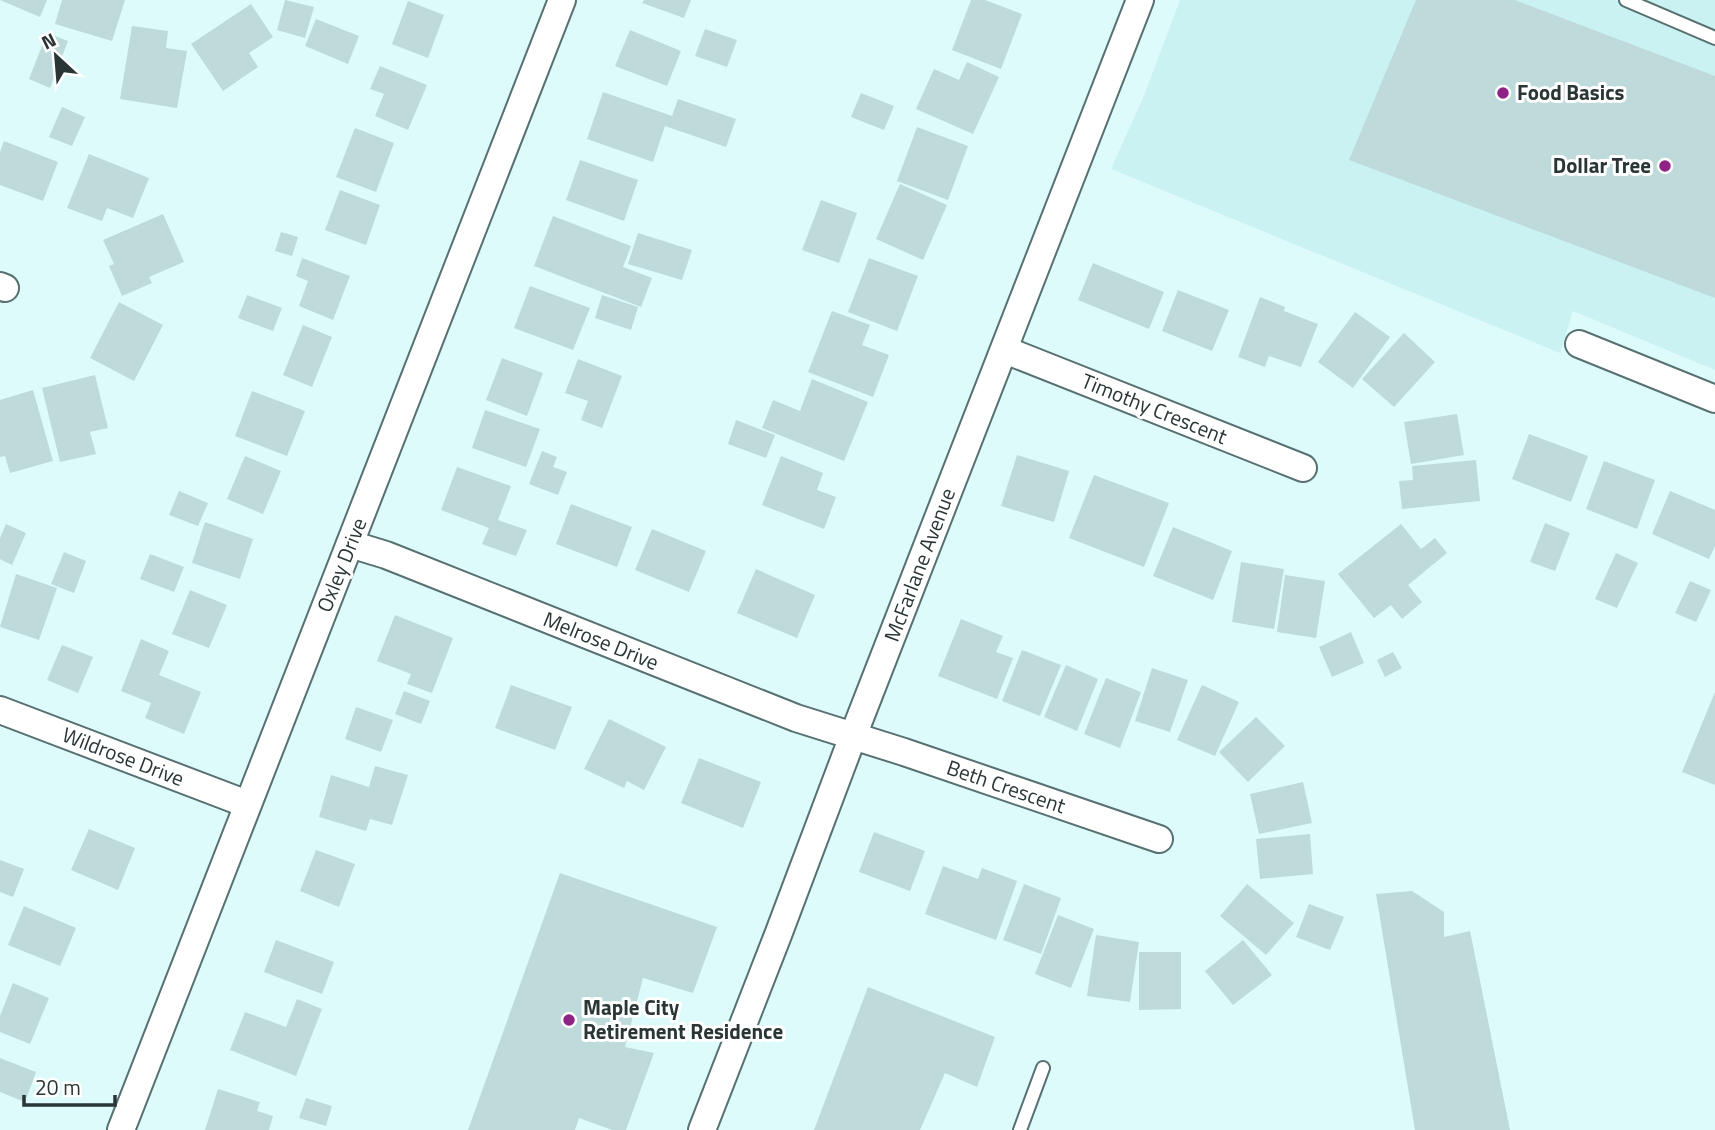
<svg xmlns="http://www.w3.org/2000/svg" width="1715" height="1130" viewBox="0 0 1715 1130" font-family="'Titillium Web',sans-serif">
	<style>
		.built { fill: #cbf2f3 }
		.building { fill: #bfdadb }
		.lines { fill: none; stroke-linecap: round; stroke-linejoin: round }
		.lane-casing { stroke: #577071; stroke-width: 16 }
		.street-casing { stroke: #577071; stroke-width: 30 }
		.lane { stroke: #fff; stroke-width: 12 }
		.street { stroke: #fff; stroke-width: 26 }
		.poi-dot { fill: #8e2285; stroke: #fff; stroke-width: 2.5 }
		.labels { text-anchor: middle; stroke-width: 6; stroke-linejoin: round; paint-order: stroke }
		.poi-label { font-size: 21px; font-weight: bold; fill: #2a3536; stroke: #fff; text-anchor: start }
		.street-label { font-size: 21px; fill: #2a3536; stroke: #fff }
	</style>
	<rect width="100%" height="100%" fill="#defbfc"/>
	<path class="built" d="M1180 0H1715V370L1573 311 1560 353 1111 169 1143 98Z"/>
	<g class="building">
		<path d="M0 0H47L40 17Z"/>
		<path d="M62 0H125L112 41 55 24Z"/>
		<path d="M285 0 314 7 305 38 277 30Z"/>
		<path d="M644 0H691L684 18 642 3Z"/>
		<path d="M971 0H985L1022 14 1001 69 952 50Z"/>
		<path d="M1416 0H1515L1715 76V298L1349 160Z"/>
		<path d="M408 1 444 15 428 58 392 44Z"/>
		<path d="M251 4 273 37 249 53 258 67 223 91 191 44Z"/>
		<path d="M316 19 359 36 348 64 305 46Z"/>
		<path d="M132 26 168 31 166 48 187 51 177 108 120 99Z"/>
		<path d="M705 29 737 40 727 67 695 56Z"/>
		<path d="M630 30 681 51 667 86 615 66Z"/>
		<path d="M47 33 68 41 50 88 29 79Z"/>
		<path d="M967 62 999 77 973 134 916 109 934 69 959 80Z"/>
		<path d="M380 66 427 85 408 130 375 116 384 94 370 89Z"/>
		<path d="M603 92 672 116 678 99 736 119 726 147 665 126 653 162 587 139Z"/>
		<path d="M861 93 894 106 884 130 851 117Z"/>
		<path d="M62 107 85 117 72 146 49 137Z"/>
		<path d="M917 127 968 146 948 200 897 181Z"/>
		<path d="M355 128 394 143 376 192 336 177Z"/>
		<path d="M4 141 58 162 43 201 0 185V152Z"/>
		<path d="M89 154 149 178 133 218 107 208 102 221 67 208Z"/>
		<path d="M580 160 638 180 624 221 566 200Z"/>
		<path d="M900 184 947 205 923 260 876 239Z"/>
		<path d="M340 190 380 205 366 245 325 230Z"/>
		<path d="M821 200 857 213 839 263 802 250Z"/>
		<path d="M163 214 184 262 149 277 152 283 122 296 109 266 114 264 103 240Z"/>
		<path d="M553 216 631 246 623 267 652 278 641 307 534 266Z"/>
		<path d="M281 232 298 237 292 256 275 251Z"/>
		<path d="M638 233 692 250 682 280 628 264Z"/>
		<path d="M302 258 350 276 333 320 299 306 308 281 296 276Z"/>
		<path d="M869 258 918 276 897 331 848 312Z"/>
		<path d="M1093 263 1164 292 1149 329 1078 300Z"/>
		<path d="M530 286 590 308 573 350 514 328Z"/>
		<path d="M1178 290 1229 310 1212 351 1162 331Z"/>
		<path d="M247 295 282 308 273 331 238 318Z"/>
		<path d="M602 295 638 307 631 330 595 318Z"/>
		<path d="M1260 297 1285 307 1284 311 1318 324 1301 367 1269 356 1265 367 1238 357Z"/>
		<path d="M119 302 163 325 134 381 90 358Z"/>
		<path d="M832 311 870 325 862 345 889 355 873 397 808 372Z"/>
		<path d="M1355 312 1390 337 1353 388 1318 362Z"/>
		<path d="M303 325 332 337 312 387 283 375Z"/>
		<path d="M1404 333 1435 362 1394 407 1362 379Z"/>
		<path d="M502 358 543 373 527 416 486 400Z"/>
		<path d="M578 359 622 376 602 428 581 420 588 401 565 393Z"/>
		<path d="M95 375 108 428 90 432 96 454 60 462 42 388Z"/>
		<path d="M812 379 868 402 844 461 762 428 773 400 800 411Z"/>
		<path d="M33 390 53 461 10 473 5 456 0 457V400Z"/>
		<path d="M252 391 305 411 287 456 235 436Z"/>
		<path d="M485 410 540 429 526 467 472 448Z"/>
		<path d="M1457 414 1464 455 1411 464 1404 422Z"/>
		<path d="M736 420 775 435 766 458 728 444Z"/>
		<path d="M1529 434 1588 456 1571 502 1512 479Z"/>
		<path d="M542 451 557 457 553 467 567 472 558 495 529 484Z"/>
		<path d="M1017 455 1069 471 1054 522 1001 506Z"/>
		<path d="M245 456 281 471 263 514 227 499Z"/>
		<path d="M781 456 823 473 817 490 836 497 824 529 762 505Z"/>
		<path d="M1476 460 1480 501 1402 509 1399 481 1413 480 1412 466Z"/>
		<path d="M1604 461 1655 480 1637 529 1586 509Z"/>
		<path d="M457 467 511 486 498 520 527 530 516 556 482 544 489 528 441 510Z"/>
		<path d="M1094 475 1169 503 1144 567 1069 538Z"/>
		<path d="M179 491 208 503 198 526 169 515Z"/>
		<path d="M1670 491 1715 510V546L1709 559 1652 534Z"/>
		<path d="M571 504 632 527 617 567 556 544Z"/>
		<path d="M205 522 253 539 240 579 192 563Z"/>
		<path d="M1545 523 1570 533 1555 571 1530 562Z"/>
		<path d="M6 524 26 533 12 565 0 559V538Z"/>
		<path d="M1401 524 1421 549 1435 538 1447 553 1408 585 1422 602 1402 619 1391 605 1374 618 1338 574Z"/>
		<path d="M1173 527 1232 551 1213 600 1153 576Z"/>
		<path d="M652 529 706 551 689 592 635 570Z"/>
		<path d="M64 552 86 561 74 593 51 584Z"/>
		<path d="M1616 553 1638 563 1617 608 1595 599Z"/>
		<path d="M150 554 184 567 174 592 140 579Z"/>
		<path d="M1241 562 1284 569 1274 629 1232 622Z"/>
		<path d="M756 569 815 595 797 638 737 613Z"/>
		<path d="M16 574 57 588 39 640 0 627Z"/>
		<path d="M1285 575 1325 581 1316 638 1277 632Z"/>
		<path d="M1690 581 1711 590 1696 622 1675 613Z"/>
		<path d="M190 590 227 605 209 648 172 634Z"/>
		<path d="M395 615 453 638 432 693 407 684 411 674 377 661Z"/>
		<path d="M961 619 1003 636 996 652 1013 658 997 699 938 676Z"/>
		<path d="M1351 632 1364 663 1332 677 1319 647Z"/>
		<path d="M141 639 169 651 159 675 201 692 184 734 145 718 151 703 121 691Z"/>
		<path d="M62 645 93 657 78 693 47 680Z"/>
		<path d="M1022 650 1061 665 1040 716 1002 701Z"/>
		<path d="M1393 652 1402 668 1385 677 1377 660Z"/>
		<path d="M1066 665 1098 679 1077 731 1044 717Z"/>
		<path d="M1152 668 1188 680 1170 732 1135 721Z"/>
		<path d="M1106 678 1141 692 1120 748 1084 734Z"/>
		<path d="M511 685 572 707 555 750 495 728Z"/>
		<path d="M1202 685 1239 702 1215 756 1177 740Z"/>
		<path d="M404 691 430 701 421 724 395 714Z"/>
		<path d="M1715 692V785L1682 772Z"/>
		<path d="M356 707 393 720 381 752 345 739Z"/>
		<path d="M1256 717 1285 746 1248 782 1219 752Z"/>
		<path d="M609 719 666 747 644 790 627 781 624 788 584 769Z"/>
		<path d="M699 758 761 782 743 828 681 803Z"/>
		<path d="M375 766 408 775 392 825 370 819 366 831 319 817 331 775 369 787Z"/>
		<path d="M1303 782 1312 823 1259 834 1250 794Z"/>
		<path d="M89 829 135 848 118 890 71 870Z"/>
		<path d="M874 832 925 851 910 891 859 872Z"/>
		<path d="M1310 834 1313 874 1260 879 1256 839Z"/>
		<path d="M316 850 355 864 339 907 300 891Z"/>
		<path d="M0 860 24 869 13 897 0 892Z"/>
		<path d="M943 866 978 879 982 868 1017 881 996 940 925 914Z"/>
		<path d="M560 873 717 927 693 993 643 978 625 1047 654 1053 626 1130H612L579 1118 575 1130H468Z"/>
		<path d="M1024 884 1061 898 1041 954 1003 940Z"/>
		<path d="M1247 884 1294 923 1266 955 1220 916Z"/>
		<path d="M1412 891 1444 912V937L1470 931 1510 1130H1415L1376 894Z"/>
		<path d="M1309 904 1344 917 1330 950 1296 937Z"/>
		<path d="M24 906 76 928 60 966 8 945Z"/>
		<path d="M1058 915 1094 929 1071 988 1035 974Z"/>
		<path d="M1096 935 1139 942 1130 1002 1087 996Z"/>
		<path d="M276 940 334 962 322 994 264 972Z"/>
		<path d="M1243 940 1272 975 1233 1005 1205 971Z"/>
		<path d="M1139 952H1181V1009L1139 1010Z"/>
		<path d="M13 983 49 998 30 1044 0 1032V1016Z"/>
		<path d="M868 987 995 1037 977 1087 945 1073 920 1130H814Z"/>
		<path d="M297 999 322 1009 296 1076 230 1050 245 1012 286 1027Z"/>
		<path d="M0 1058 36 1072 25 1102 0 1092Z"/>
		<path d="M218 1089 260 1102 257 1111 273 1116 269 1130H205Z"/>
		<path d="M306 1098 332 1106 326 1126 299 1118Z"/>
	</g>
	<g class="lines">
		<g class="lane-casing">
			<g id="lane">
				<path d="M1626 0 1715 38"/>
				<path d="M1020 1130 1043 1068"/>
			</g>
		</g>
		<g class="street-casing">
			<g id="street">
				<path d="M0 286 5 288"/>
				<path d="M1579 344 1715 399"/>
				<path d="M1005 350 1303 468"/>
				<path d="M350 544 386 555 796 718 904 752 1159 839"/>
				<path d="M0 710 247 804"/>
				<path d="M121 1130C266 753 415 377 562 0"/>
				<path d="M702 1130 778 935 853 736 1140 0"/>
			</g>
		</g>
		<use href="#lane" class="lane"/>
		<use href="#street" class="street"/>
	</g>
	<g class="poi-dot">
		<circle cx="1503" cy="93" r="7"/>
		<circle cx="1665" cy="166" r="7"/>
		<circle cx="569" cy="1020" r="7"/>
	</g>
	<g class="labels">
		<g class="poi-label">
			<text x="1517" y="100">Food Basics</text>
			<text x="1651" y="173" text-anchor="end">Dollar Tree</text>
			<text x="583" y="1015">Maple City<tspan x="583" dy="24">Retirement Residence</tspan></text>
		</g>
		<g class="street-label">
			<text transform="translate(1154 409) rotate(22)" y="7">Timothy Crescent</text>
			<text transform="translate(342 565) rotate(-68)" y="7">Oxley Drive</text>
			<text transform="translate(920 565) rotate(-69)" y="7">McFarlane Avenue</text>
			<text transform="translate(601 641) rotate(22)" y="7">Melrose Drive</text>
			<text transform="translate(123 757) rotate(21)" y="7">Wildrose Drive</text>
			<text transform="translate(1006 787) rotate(19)" y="7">Beth Crescent</text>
		</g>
	</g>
	<g transform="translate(56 56) rotate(334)" stroke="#ffffff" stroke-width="5" paint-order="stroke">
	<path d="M0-5L12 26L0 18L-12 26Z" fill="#2a3536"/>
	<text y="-10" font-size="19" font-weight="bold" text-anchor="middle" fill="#2a3536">N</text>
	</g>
	<path d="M24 1095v10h91v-10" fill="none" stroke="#2a3536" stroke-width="3.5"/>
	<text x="35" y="1095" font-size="21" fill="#2a3536" stroke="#ffffff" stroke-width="5" paint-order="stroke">20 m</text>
</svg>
